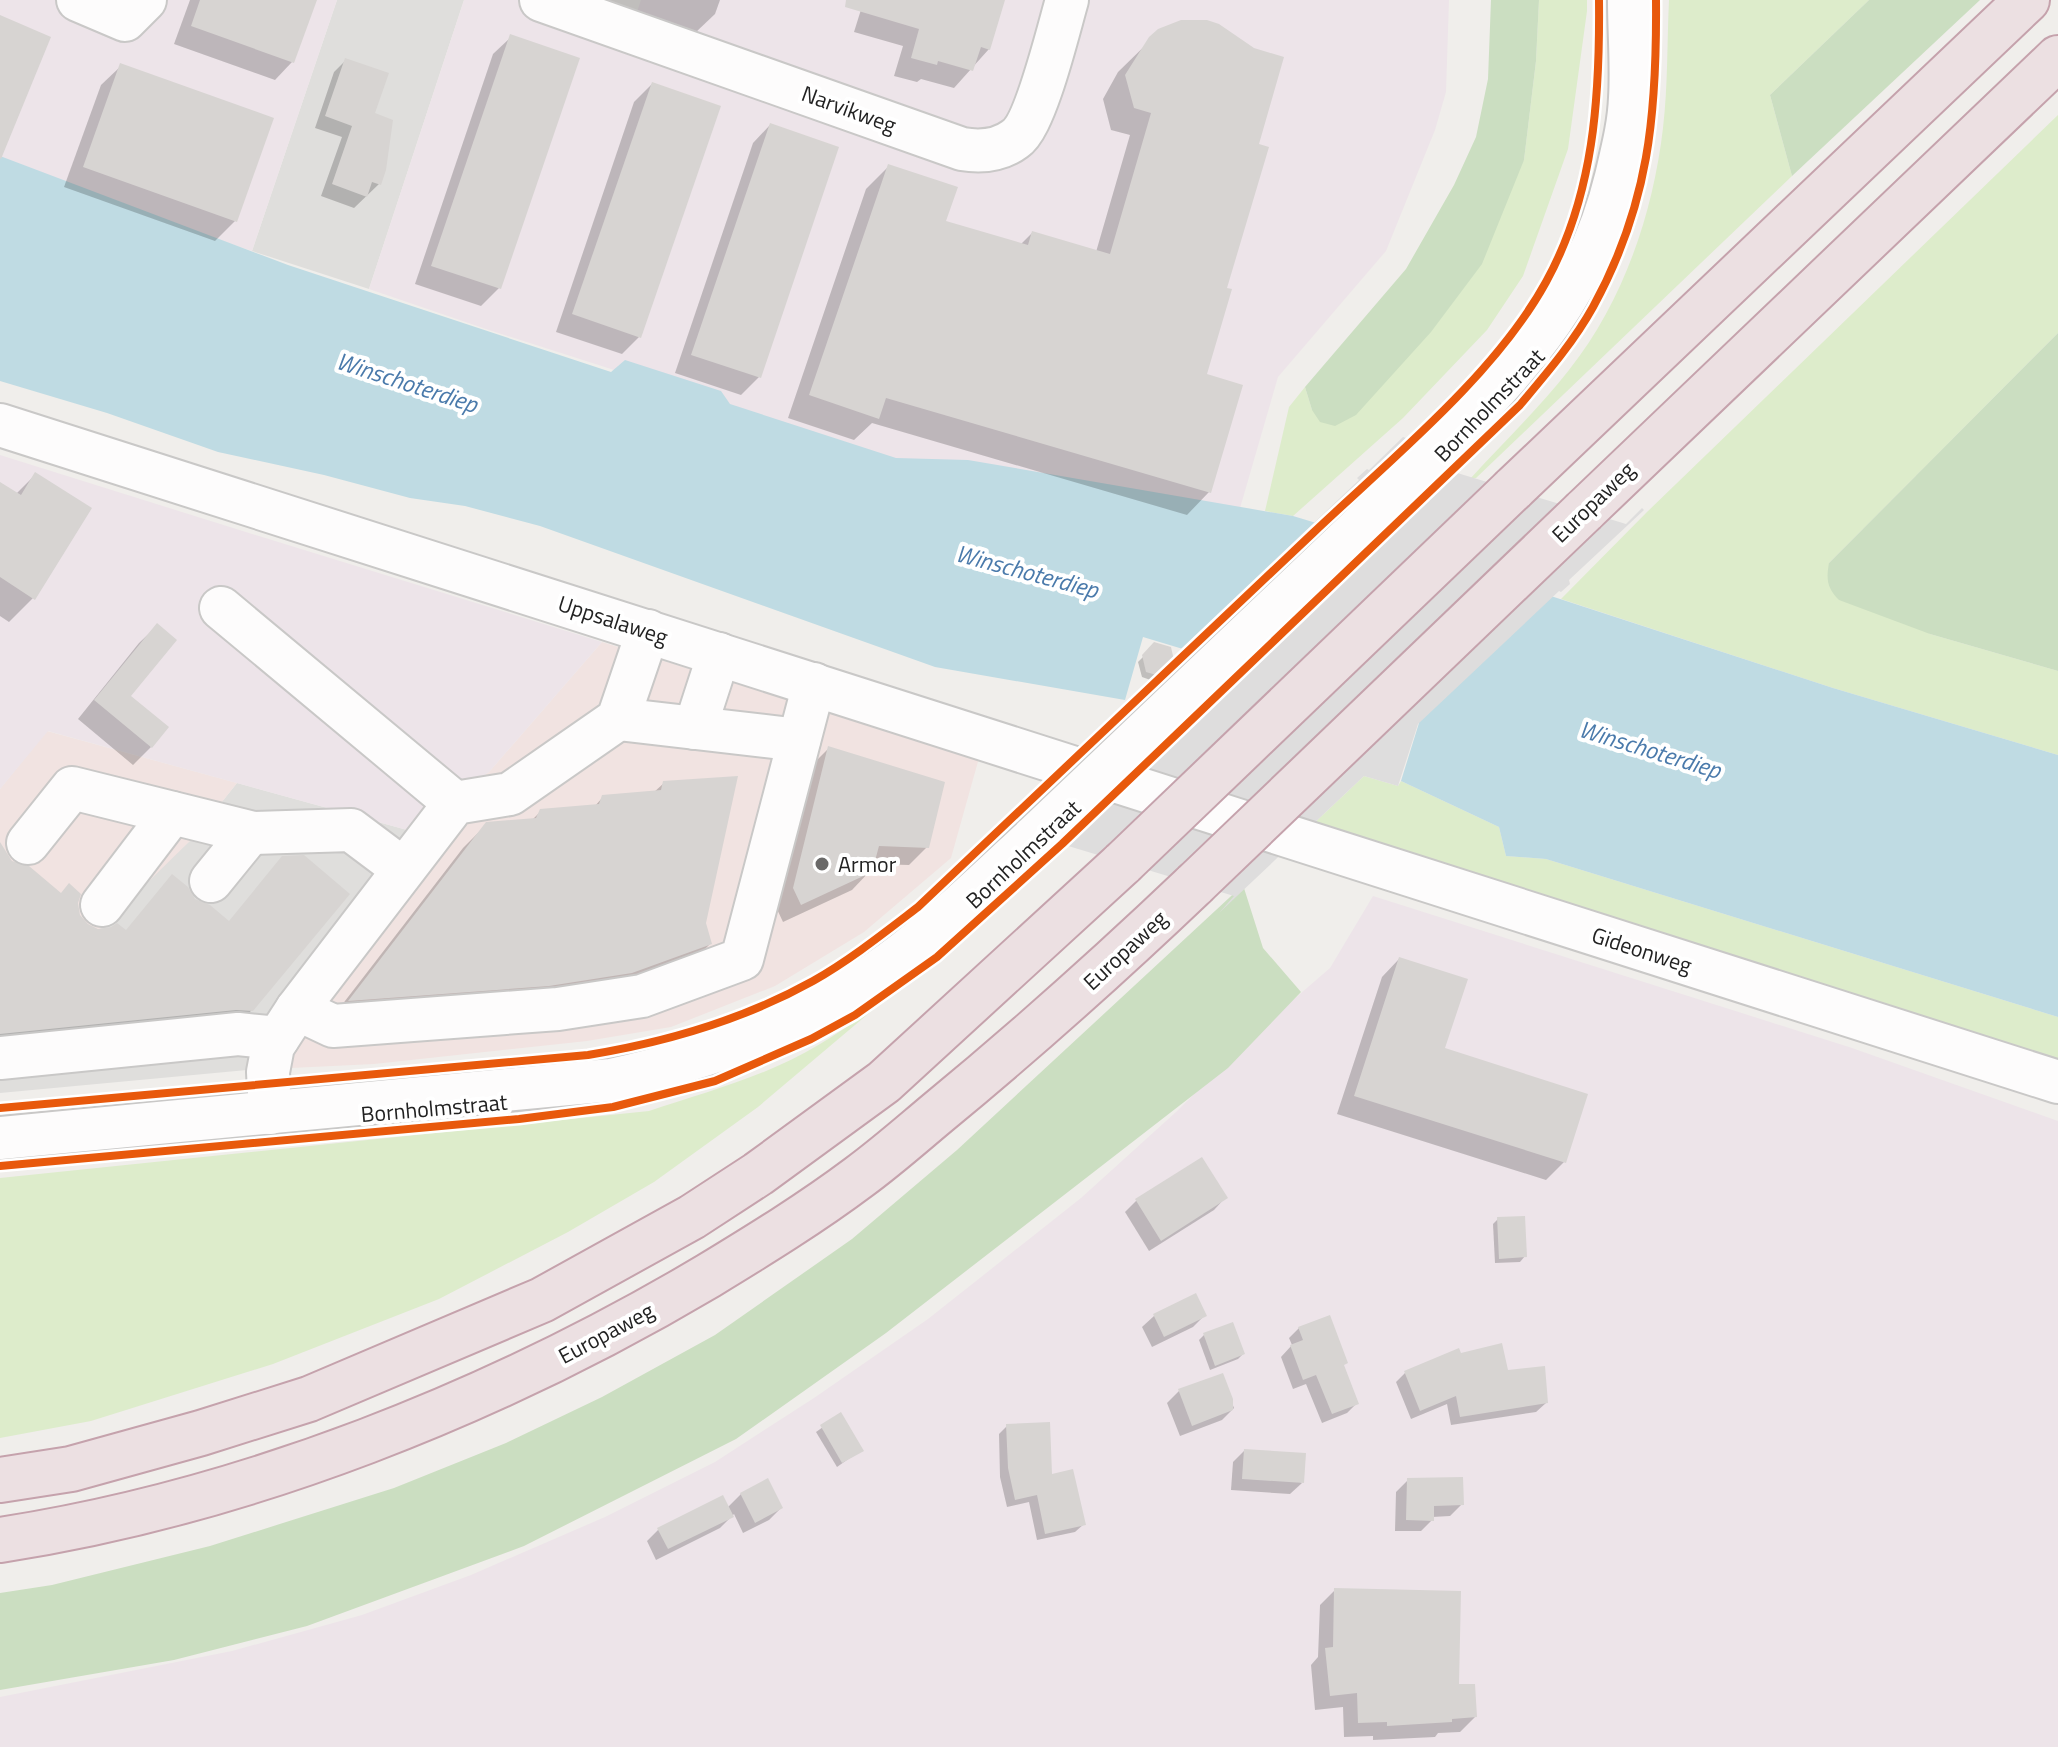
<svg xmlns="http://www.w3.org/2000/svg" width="2058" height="1747" viewBox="0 0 2058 1747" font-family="'Titillium Web',sans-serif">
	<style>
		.residential { fill: #dfdedc }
		.commercial { fill: #f1e3e1 }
		.industrial { fill: #ede4e9 }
		.grass { fill: #ddeccb }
		.forest { fill: #cbdec1 }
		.water { fill: #bfdbe3 }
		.pier { fill: #dedddd }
		.shadow { fill: #0003 }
		.building { fill: #d7d4d2 }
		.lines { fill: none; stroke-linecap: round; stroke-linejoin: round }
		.minor-casing { stroke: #c9c8c7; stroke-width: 46 }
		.highway-casing { stroke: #c5a2ac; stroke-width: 48 }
		.minor { stroke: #fdfcfc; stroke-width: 42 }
		.highway { stroke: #ece0e2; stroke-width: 44 }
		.minor-bridge-casing { stroke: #c9c8c7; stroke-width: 46; stroke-linecap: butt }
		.highway-bridge-casing { stroke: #c5a2ac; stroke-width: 48; stroke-linecap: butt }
		.minor-bridge { stroke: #fdfcfc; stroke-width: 42 }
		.highway-bridge { stroke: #ece0e2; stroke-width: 44 }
		.cycleway-casing { stroke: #fff; stroke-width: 13 }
		.cycleway { stroke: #e8590c; stroke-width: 8 }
		.poi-dot { fill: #6a6968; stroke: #fff; stroke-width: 3 }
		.labels { text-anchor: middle; stroke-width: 8; stroke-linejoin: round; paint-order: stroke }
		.street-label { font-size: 22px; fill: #222; stroke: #fff }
		.poi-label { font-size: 22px; fill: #222; stroke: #fff; text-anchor: start }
		.water-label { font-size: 24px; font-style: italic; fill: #4a7aab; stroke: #fff }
	</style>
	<rect width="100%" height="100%" fill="#f0eeeb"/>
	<g class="residential">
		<path d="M337 0H464L369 289 252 251Z"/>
		<path d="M237 783 418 833 281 1010 247 1070 0 1093V1017L194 837Z"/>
	</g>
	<g class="commercial">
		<path d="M602 642 979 758 951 858 864 932 775 986 671 1027 587 1041 374 1064 247 1070 281 1010 450 798 489 772Z"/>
		<path d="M47 731 237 783 194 837 99 930 0 1017V789Z"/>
	</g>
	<g class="industrial">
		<path d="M0 0H337L252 251 38 178 0 161Z"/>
		<path d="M464 0H551L632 27 641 0H1449L1446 92 1435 130 1386 251 1278 377 1227 553 895 460 489 330 369 289Z"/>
		<path d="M0 455 249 533 602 642 489 772 450 798 418 833 48 731 0 789Z"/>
		<path d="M1373 896 1852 1048 2058 1121V1747H0V1697L232 1651 362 1615 471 1575 605 1517 715 1462 814 1398 928 1319 1081 1198 1176 1112 1262 1027 1330 968Z"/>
	</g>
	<g class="grass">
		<path d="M1539 0H1587V11L1568 149 1523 276 1487 330 1403 418 1293 516 1265 511 1289 407 1305 387 1312 410 1524 160 1536 61Z"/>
		<path d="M1669 0H1869L1770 95 1792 176 1476 478 1470 479C1503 443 1539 408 1569 370 1623 302 1653 214 1663 128 1668 86 1667 42 1669 0Z"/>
		<path d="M2058 115V333L1829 563 1930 634 2058 671V755L1833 688 1561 599 1647 512Z"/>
		<path d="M1364 776 1398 786 1401 781 1499 827 1506 856 1546 859 2058 1017V1065L1310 827Z"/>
		<path d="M881 1003 758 1107 654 1182 568 1232 439 1299 273 1364 91 1421 0 1438V1178L649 1111C706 1092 768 1076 820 1044 841 1032 861 1016 881 1003Z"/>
	</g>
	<g class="forest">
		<path d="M1491 0H1539L1536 61 1524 160 1482 264 1431 332 1356 415 1335 426 1320 422 1312 410 1305 387 1406 269 1454 185 1476 137 1488 79Z"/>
		<path d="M1869 0H1980L1792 176 1770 95Z"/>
		<path d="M2058 333V671L1930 634 1839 600C1827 588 1826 579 1829 563Z"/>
		<path d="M1243 885 1263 948 1301 992 1228 1068 886 1333 736 1439 524 1546 307 1626 174 1660 0 1690V1593L52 1585 210 1546 394 1488 506 1443 602 1397 715 1335 852 1239 957 1150Z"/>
	</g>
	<path class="water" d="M0 156 288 265 611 372 625 360 721 391 730 404 896 458 968 460 1293 516 1465 568 1833 688 2058 755V1017L1546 859 1506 856 1499 827 1401 781 1419 723 1416 719 1143 637 1125 700 935 667 540 526 465 506 410 498 324 475 218 452 107 413 0 381Z"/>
	<path class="pier" d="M1403 437 1406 438 1391 453 1626 524 1642 508 1644 510 1569 580 1570 584 1561 592 1559 591 1418 724 1398 786 1364 776 1219 913 1234 896 999 825 982 841 981 839 1359 480 1357 478 1367 469 1369 470Z"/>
	<g class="shadow">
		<path d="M190 0H296L292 62 275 80 174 44Z"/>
		<path d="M598 0H720L715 14 695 33Z"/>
		<path d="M864 0H1003L989 49 954 88 921 79 917 82 894 76 903 46 854 32Z"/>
		<path d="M1160 31 1256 146 1205 376 1209 492 1187 515 872 423 854 440 788 418 866 189 889 166 944 223 1020 245 1032 233 1096 252 1130 135 1111 130 1103 99 1118 72Z"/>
		<path d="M511 37 499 288 481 306 415 284 493 54Z"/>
		<path d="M346 60 373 115 379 184 354 208 321 196 342 137 315 128 334 72Z"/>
		<path d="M121 66 235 221 215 241 64 187 101 85Z"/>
		<path d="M652 84 640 336 622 354 556 332 634 102Z"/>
		<path d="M770 125 837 148 759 377 741 395 675 373 753 143Z"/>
		<path d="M35 475 33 598 9 622 0 616V484L16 494Z"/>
		<path d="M157 626 128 697 151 747 133 765 78 719 139 643Z"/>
		<path d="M1155 645 1173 665 1156 682 1142 677 1138 662Z"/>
		<path d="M829 748 927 847 909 865 872 864 870 871 852 890 783 922 776 907 811 766Z"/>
		<path d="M664 783 710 944 686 968 608 995 328 1023 463 848 487 824 532 820 541 811 594 807 603 797 653 793Z"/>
		<path d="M0 845 12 864 76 903 78 916 87 926 252 1010 239 1022 0 1043Z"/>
		<path d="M1399 959 1443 1050 1585 1095 1564 1162 1546 1180 1337 1114 1382 977Z"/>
		<path d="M1225 1198 1214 1210 1149 1251 1125 1212 1136 1201Z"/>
		<path d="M1498 1219 1525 1256 1520 1262 1495 1263 1493 1224Z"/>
		<path d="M1154 1316H1204L1193 1327 1152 1347 1142 1327Z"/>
		<path d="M1299 1328 1342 1366 1357 1403 1347 1413 1322 1423 1306 1384 1293 1389 1281 1357 1292 1345 1289 1338Z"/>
		<path d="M1204 1335 1243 1354 1238 1359 1210 1370 1199 1340Z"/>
		<path d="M1460 1356 1507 1372 1546 1403 1536 1412 1451 1425 1447 1404 1411 1419 1396 1382 1405 1373Z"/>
		<path d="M1221 1375 1234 1408 1222 1420 1180 1436 1167 1403 1179 1391Z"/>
		<path d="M840 1415 861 1450 837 1467 816 1432Z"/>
		<path d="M1007 1426 1050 1476 1084 1524 1075 1532 1037 1540 1029 1502 1007 1507 1000 1477 999 1434Z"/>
		<path d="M1244 1451 1302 1483 1290 1494 1231 1490 1233 1462Z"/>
		<path d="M1408 1480 1462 1504 1450 1516 1432 1517V1520L1421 1531H1395L1396 1492Z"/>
		<path d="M741 1494 781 1508 769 1520 743 1533 734 1514 720 1528 656 1560 647 1541 658 1530 727 1508Z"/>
		<path d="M1335 1590 1475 1717 1460 1732 1438 1733 1435 1737 1373 1740V1736L1344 1737 1343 1707 1315 1710 1311 1665 1318 1657 1320 1605Z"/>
	</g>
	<g class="building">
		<path d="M200 0H317L294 63 191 26Z"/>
		<path d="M846 0H1005L990 50 981 47 973 71 938 61 937 65 911 58 919 29 845 7Z"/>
		<path d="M0 15 51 37 1 159 0 158Z"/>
		<path d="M1181 20H1207L1219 24 1254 48 1284 57 1259 144 1269 147 1227 288 1232 289 1207 374 1243 385 1211 493 886 398 879 419 809 395 888 164 958 187 946 221 1028 245 1032 231 1110 254 1151 113 1134 108 1125 75 1149 37 1158 29Z"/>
		<path d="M510 34 580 58 501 289 431 266Z"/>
		<path d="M345 58 389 73 375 113 393 120 386 170 381 185 372 182 367 197 332 184 352 126 325 116Z"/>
		<path d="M120 63 274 118 237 222 83 167Z"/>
		<path d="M652 82 721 106 641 338 572 314Z"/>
		<path d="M770 123 839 147 761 378 691 355Z"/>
		<path d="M35 472 92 508 35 600 0 577V482L21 495Z"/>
		<path d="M157 623 177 640 131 696 169 727 152 748 94 700Z"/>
		<path d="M1154 642 1171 647 1175 665 1163 677 1146 672 1142 655Z"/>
		<path d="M828 746 945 782 929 848 879 846 872 872 801 905 793 888Z"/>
		<path d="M738 776 706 923 712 944 632 973 549 986 348 1001 486 822 536 818 540 809 599 804 602 795 661 790 663 781Z"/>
		<path d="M0 842 12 861 29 866 61 893 69 883 81 894 78 903 80 915 88 924 98 929 111 927 117 923 126 930 172 874 188 887 195 899 210 905 229 921 282 856 304 855 350 894 253 1011 236 1010 0 1034Z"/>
		<path d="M1399 957 1468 979 1445 1048 1588 1094 1566 1163 1354 1096Z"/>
		<path d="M1202 1157 1228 1198 1161 1241 1135 1199Z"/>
		<path d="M1525 1216 1527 1257 1499 1259 1497 1217Z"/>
		<path d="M1196 1293 1207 1316 1164 1337 1153 1314Z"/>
		<path d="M1330 1315 1348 1363 1344 1365 1359 1404 1332 1414 1316 1375 1303 1380 1290 1345 1303 1340 1298 1327Z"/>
		<path d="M1233 1322 1245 1354 1215 1366 1203 1333Z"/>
		<path d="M1502 1343 1508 1370 1545 1366 1548 1403 1460 1417 1456 1396 1420 1411 1404 1371 1459 1348 1461 1353Z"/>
		<path d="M1223 1373 1233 1399V1410L1192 1426 1178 1389Z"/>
		<path d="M841 1412 864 1451 842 1463 820 1425Z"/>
		<path d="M1050 1422 1052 1474 1073 1469 1086 1525 1045 1534 1037 1495 1015 1500 1008 1468 1006 1424Z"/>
		<path d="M1244 1449 1306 1453 1304 1483 1242 1479Z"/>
		<path d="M1463 1477 1464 1505 1434 1506V1521L1406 1520 1407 1478Z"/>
		<path d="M768 1478 783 1508 755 1523 740 1493Z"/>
		<path d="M723 1495 734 1517 668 1549 657 1528Z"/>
		<path d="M1334 1588 1461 1591 1459 1684H1475L1477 1717 1452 1719V1722L1387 1726V1722L1358 1723 1357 1693 1330 1696 1325 1648 1333 1647Z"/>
	</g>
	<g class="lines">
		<g class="minor-casing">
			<g id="minor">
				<path d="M78 0 125 20 145 0"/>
				<path d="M541 0 962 149C980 152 999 151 1015 139 1036 125 1059 27 1067 0"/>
				<path d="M0 425 2058 1082"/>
				<path d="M1426 464C1513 371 1585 305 1616 177 1622 151 1629 125 1630 98 1632 66 1629 32 1629 0"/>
				<path d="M221 608 455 803"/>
				<path d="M618 719 799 740"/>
				<path d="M695 728 719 654"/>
				<path d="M28 843 72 788 253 833 351 830 403 869"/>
				<path d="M211 881 250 833"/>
				<path d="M102 905 172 813"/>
				<path d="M297 1009 333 1026 558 1009 642 996 742 959 814 684"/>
				<path d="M0 1058 238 1034 278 1038"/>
				<path d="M270 1113 268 1072 273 1046 297 1009 455 803 510 794 618 719 648 631"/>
				<path d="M0 1138 611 1080C717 1057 820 1018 906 951 952 915 993 875 1035 836"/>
			</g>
		</g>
		<g class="highway-casing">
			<g id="highway">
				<path d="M1513 489 2027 0"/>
				<path d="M1584 511 2058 58"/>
				<path d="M0 1480 71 1469 201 1433 309 1399 542 1300 692 1217 758 1174 884 1082 1123 863"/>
				<path d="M0 1540C246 1502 494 1403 708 1276 759 1245 811 1213 859 1177 885 1158 910 1136 935 1115 1025 1041 1111 964 1195 884"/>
			</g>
		</g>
		<use href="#minor" class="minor"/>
		<use href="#highway" class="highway"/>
		<g class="minor-bridge-casing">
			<path id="minor-bridge" d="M1035 836 1426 464"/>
		</g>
		<g class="highway-bridge-casing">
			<g id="highway-bridge">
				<path d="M1123 863 1513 489"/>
				<path d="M1195 884 1584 511"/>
			</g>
		</g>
		<use href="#minor-bridge" class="minor-bridge"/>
		<use href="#highway-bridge" class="highway-bridge"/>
		<g class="cycleway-casing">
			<g id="cycleway">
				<path d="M0 1108 588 1055C667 1042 743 1020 813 981 850 960 884 933 918 907 1049 782 1181 658 1313 533 1390 460 1495 375 1546 282 1594 195 1600 97 1599 0"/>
				<path d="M0 1166 519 1119 613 1107 715 1081 811 1039 855 1015 937 957 1062 844 1520 405C1546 374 1573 343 1593 307 1649 205 1657 114 1656 0"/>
			</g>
		</g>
		<use href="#cycleway" class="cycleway"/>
	</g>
	<circle class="poi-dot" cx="822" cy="864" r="8"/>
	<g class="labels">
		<g class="street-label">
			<text transform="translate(849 109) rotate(20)" y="8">Narvikweg</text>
			<text transform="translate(1489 405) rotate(-46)" y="8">Bornholmstraat</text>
			<text transform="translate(1593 502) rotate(-44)" y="8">Europaweg</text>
			<text transform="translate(613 620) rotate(18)" y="8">Uppsalaweg</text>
			<text transform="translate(1023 854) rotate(-43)" y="8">Bornholmstraat</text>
			<text transform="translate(1125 950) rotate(-43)" y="8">Europaweg</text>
			<text transform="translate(1642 950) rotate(18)" y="8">Gideonweg</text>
			<text transform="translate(434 1108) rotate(-5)" y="8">Bornholmstraat</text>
			<text transform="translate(606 1333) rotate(-28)" y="8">Europaweg</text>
		</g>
		<g class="poi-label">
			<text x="838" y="872">Armor</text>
		</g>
		<g class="water-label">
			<text transform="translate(407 383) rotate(18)" y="8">Winschoterdiep</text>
			<text transform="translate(1027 572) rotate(15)" y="8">Winschoterdiep</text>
			<text transform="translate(1650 750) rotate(17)" y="8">Winschoterdiep</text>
		</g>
	</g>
</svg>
